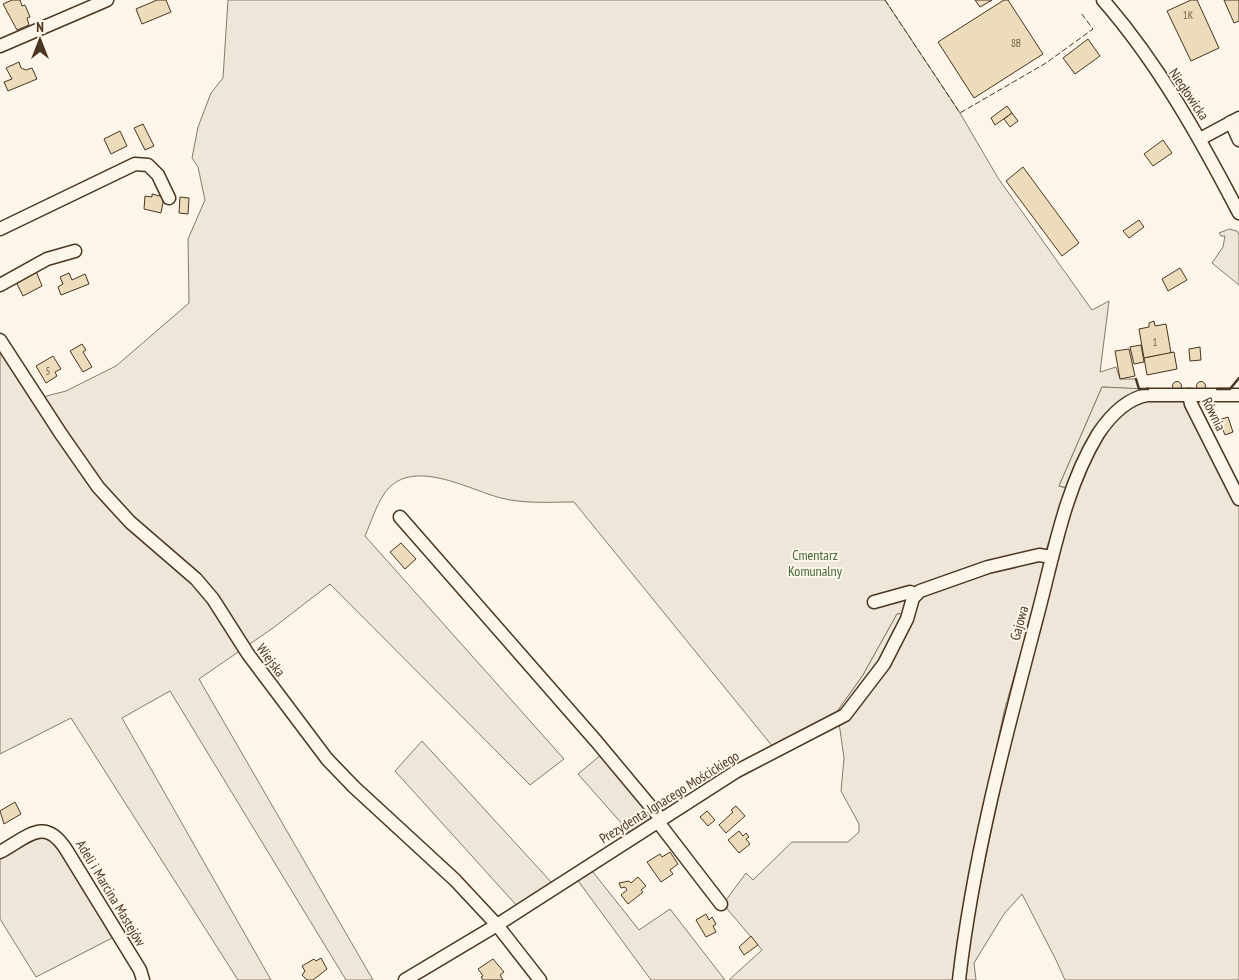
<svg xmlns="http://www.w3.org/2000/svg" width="1239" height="980" viewBox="0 0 1239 980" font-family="'PT Sans Narrow',sans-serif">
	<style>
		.green { fill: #ede6d9; stroke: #887966 }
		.parking { fill: #ede7d9; stroke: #887966 }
		.building { fill: #ecdcbc; stroke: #4a3520 }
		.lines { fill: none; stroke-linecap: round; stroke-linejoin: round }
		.minor-casing { stroke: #4a3520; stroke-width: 15 }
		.minor { stroke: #fbf6e9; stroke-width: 12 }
		.fence { stroke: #4a3520; stroke-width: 1; stroke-dasharray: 6 2.5; stroke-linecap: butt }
		.wall { stroke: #4a3520; stroke-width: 2.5 }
		.labels { text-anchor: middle; stroke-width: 4; stroke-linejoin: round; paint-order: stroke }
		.number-label { font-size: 11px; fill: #725f47 }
		.street-label { font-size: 14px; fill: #4a3520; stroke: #fbf6e9 }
		.park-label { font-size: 14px; fill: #436837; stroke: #fbf6e9 }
	</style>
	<rect width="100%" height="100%" fill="#fbf6e9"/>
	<g class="green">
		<path d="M228 0H885L960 113 998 178 1092 310 1109 301 1100 372 1116 367 1120 379H1136L1139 389 1102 387 1059 486 1067 488 1046 550 905 590V613L897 614 863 675 834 716 773 747 574 502C550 502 524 504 501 498 469 490 410 455 384 494 376 506 371 522 365 536L564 759 530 785 330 584 273 628 199 679 373 980H346L170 691 122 718 271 980H238L71 718 0 754V347L43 397 66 391 116 366 189 303 188 239 205 200 198 167 192 158 198 127 211 93 223 78Z"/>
		<path d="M1229 229 1237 231 1239 235V285L1212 263 1223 247 1225 236H1221L1219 233Z"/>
		<path d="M1186 400 1239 507V980H1065L1056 960 1022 894 1004 914 974 963 976 980H963C983 859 1010 740 1041 621 1057 561 1076 448 1127 410 1144 397 1166 400 1186 400Z"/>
		<path d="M1047 559 1004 712 984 805 954 980H729L762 950 723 904 746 873 753 880 792 842H848L859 832V824L841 791 844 758 839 723 920 600 924 595 974 574Z"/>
		<path d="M422 741 552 883 518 907 395 771Z"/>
		<path d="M602 754 653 818 631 834 578 774Z"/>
		<path d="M38 835 52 838 116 936 36 977 0 919V856Z"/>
		<path d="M589 867 639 930 670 909 725 980H651L576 878Z"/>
	</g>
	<g class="parking">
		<path d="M1102 387 1146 389 1127 397 1112 407 1102 419 1067 488 1059 486Z"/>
		<path d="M905 613 881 662 850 705 834 716 863 675 897 614Z"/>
	</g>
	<g class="building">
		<path d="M12 0H20L22 6 25 5 30 17 27 18 29 25 17 30 3 4Z"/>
		<path d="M157 0H166L171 12 142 24 136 9Z"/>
		<path d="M975 0H992L980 7Z"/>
		<path d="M1004 0H1008L1043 54 974 98 938 42Z"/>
		<path d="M1191 0H1197L1219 48 1191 61 1167 11Z"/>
		<path d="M1224 0H1239V21L1234 23Z"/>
		<path d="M1088 39 1100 56 1075 74 1063 58Z"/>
		<path d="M19 62 21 68 26 70 32 68 37 79 8 91 4 82 12 79 6 68Z"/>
		<path d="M1007 106 1012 113 995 125 991 118Z"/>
		<path d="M1012 113 1018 121 1010 127 1004 119Z"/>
		<path d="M143 124 154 146 145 150 134 128Z"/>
		<path d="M120 131 127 146 111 154 104 139Z"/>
		<path d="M1163 140 1172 153 1153 166 1144 154Z"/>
		<path d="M1023 167 1079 243 1062 256 1006 181Z"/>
		<path d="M152 194 164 197 161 213 144 209 145 196 152 197Z"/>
		<path d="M180 197 189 198 188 214 179 213Z"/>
		<path d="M1139 220 1144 227 1129 238 1123 231Z"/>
		<path d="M1180 268 1187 280 1168 291 1162 279Z"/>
		<path d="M36 271 42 286 23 296 16 282Z"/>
		<path d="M69 273 72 280 85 274 89 284 61 295 58 287 63 284 60 277Z"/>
		<path d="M1154 321 1155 326 1166 324 1171 353 1144 358 1139 329 1149 327V323Z"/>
		<path d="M82 344 86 350 83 352 92 367 83 372 70 351Z"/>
		<path d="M1141 345 1144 362 1134 364 1130 347Z"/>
		<path d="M1200 347 1201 360 1190 361 1189 349Z"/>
		<path d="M1129 349 1135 376 1120 379 1115 351Z"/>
		<path d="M1174 352 1177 369 1147 375 1144 358Z"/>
		<path d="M53 356 61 369 55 372 57 376 46 383 36 366Z"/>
		<circle cx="1177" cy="386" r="4.5"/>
		<circle cx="1201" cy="386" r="4.5"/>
		<path d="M1228 417 1233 432 1225 435 1219 420Z"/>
		<path d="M401 543 416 559 405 569 390 552Z"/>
		<path d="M15 802 21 814 4 824 0 811Z"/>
		<path d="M736 806 745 816 726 833 719 825 733 812 731 810Z"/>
		<path d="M707 811 715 820 708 826 700 817Z"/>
		<path d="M739 831 743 836 746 833 749 837 746 839 750 844 739 853 728 840Z"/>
		<path d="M670 852 678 864 670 870 673 874 661 882 647 862 660 854 662 857Z"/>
		<path d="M638 877 646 886 641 890 643 892 628 904 621 895 627 890 625 887 621 888 619 883 629 881 631 883Z"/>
		<path d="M706 914 709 920 712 917 716 924 713 926 716 932 706 937 696 920Z"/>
		<path d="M751 936 758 945 744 955 739 947Z"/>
		<path d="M321 958 327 969 313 980H307L302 975 305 971 302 966 314 959 316 961Z"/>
		<path d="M493 959 504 972 500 975 503 980H483L481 977 483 976 478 969Z"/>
	</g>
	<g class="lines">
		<g class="minor-casing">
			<g id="minor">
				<path d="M1103 0C1158 63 1200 138 1239 213"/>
				<path d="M0 46 107 0"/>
				<path d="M1231 122 1239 140"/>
				<path d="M1200 139 1239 118"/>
				<path d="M0 229 135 164 148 165 158 175 169 198"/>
				<path d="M0 285 47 259 75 251"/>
				<path d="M0 340 61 434 98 487 130 522 196 579 213 599 248 654 327 759 354 787 455 880 497 925 540 980"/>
				<path d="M1189 395 1191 404 1239 499"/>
				<path d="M400 517 596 741 661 819"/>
				<path d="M874 602 910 592 916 594"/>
				<path d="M658 822 721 904"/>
				<path d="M0 852C28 837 45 815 67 851L140 970 143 980"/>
				<path d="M405 980 497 925 737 771 845 715 884 664 907 619 913 598 920 591 988 567 1039 555 1052 557"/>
				<path d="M959 980C973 858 1005 739 1036 621 1053 558 1064 490 1098 434 1110 416 1126 399 1147 395H1239"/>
			</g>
		</g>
		<use href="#minor" class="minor"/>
		<path class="fence" d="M885 0 960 113 1046 63 1093 29 1081 13"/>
		<g class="wall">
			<path d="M1136 379 1139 389H1148"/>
			<path d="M1217 389H1230L1239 378"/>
		</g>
	</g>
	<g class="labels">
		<g class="number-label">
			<text x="1188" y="19">1K</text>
			<text x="1016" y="47">8B</text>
			<text x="1155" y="346">1</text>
			<text x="48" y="375">5</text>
		</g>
		<g class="street-label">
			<text transform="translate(1189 94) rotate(56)" y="5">Niegłowicka</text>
			<text transform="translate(1214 414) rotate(64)" y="5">Równia</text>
			<text transform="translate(1019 623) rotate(-75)" y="5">Gajowa</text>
			<text transform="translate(271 660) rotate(53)" y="5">Wiejska</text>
			<text transform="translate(669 797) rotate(-32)" y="5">Prezydenta Ignacego Mościckiego</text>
			<text transform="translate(111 893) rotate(59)" y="5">Adeli i Marcina Mastejów</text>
		</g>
		<g class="park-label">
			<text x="815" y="560">Cmentarz<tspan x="815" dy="16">Komunalny</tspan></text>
		</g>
	</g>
	<g transform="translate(40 40)" stroke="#fbf6e9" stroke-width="4" paint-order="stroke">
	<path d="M0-4L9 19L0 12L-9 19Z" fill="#4a3520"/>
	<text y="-8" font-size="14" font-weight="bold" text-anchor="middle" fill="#4a3520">N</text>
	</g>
</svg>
